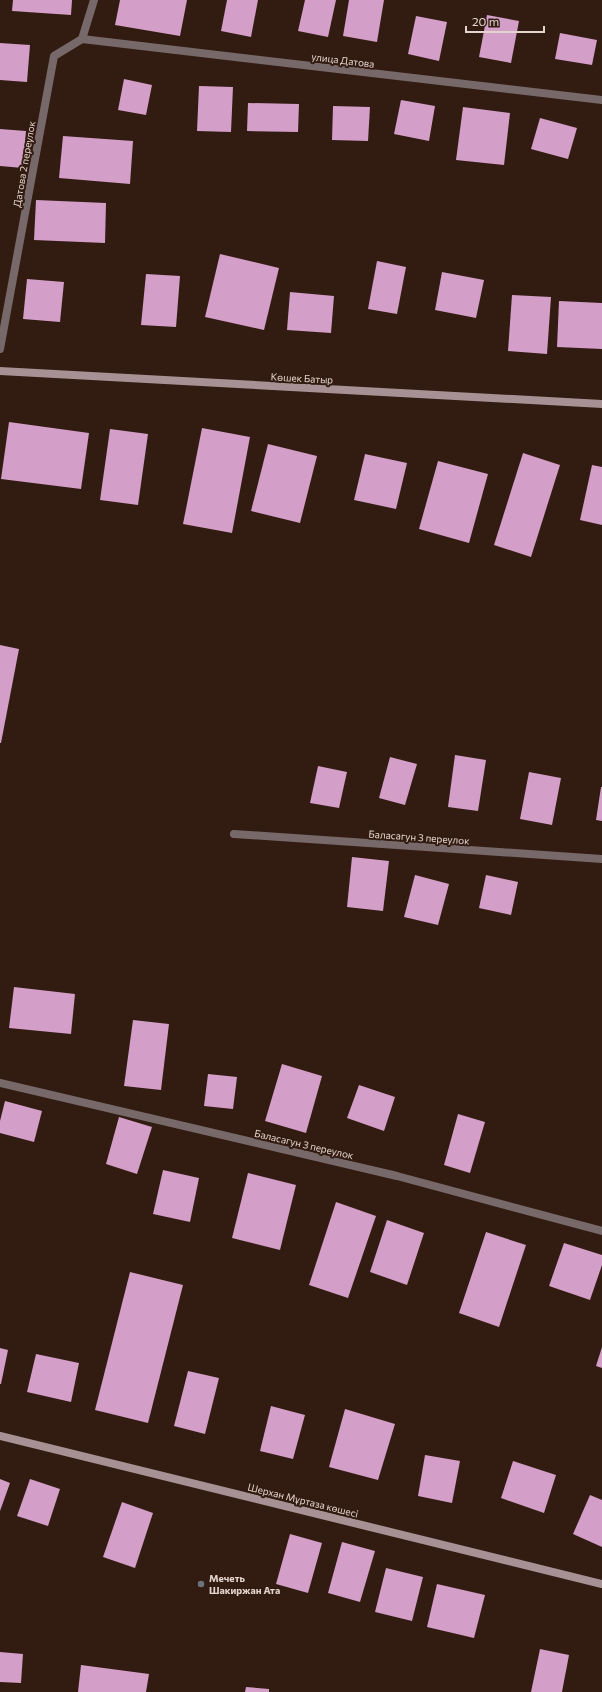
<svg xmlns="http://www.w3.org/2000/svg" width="602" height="1692" viewBox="0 0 602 1692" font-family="Commissioner,sans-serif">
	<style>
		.building { fill: #d39ec7 }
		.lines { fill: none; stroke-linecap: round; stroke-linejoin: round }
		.street { stroke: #77696a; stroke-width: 8 }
		.secondary { stroke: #a89194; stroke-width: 8 }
		.worship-dot { fill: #6b7280; stroke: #321b11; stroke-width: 1.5 }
		.labels { text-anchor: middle; stroke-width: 4; stroke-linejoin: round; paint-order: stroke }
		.street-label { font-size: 10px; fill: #e4d4cd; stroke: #321b11 }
		.poi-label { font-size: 10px; font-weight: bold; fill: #e4d4cd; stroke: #321b11; text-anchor: start }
	</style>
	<rect width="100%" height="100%" fill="#321b11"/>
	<g class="building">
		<path d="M13 0H72L71 15 12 11Z"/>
		<path d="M120 0H187L180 36 115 25Z"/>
		<path d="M227 0H258L251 37 221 31Z"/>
		<path d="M305 0H336L328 37 298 31Z"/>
		<path d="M349 0H384L377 42 343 36Z"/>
		<path d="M487 15 519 21 511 63 479 57Z"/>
		<path d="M416 16 447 22 439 61 408 54Z"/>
		<path d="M560 33 597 40 592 65 555 59Z"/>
		<path d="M0 43 30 45 27 82 0 80Z"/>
		<path d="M124 79 152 85 146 115 118 110Z"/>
		<path d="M199 86 233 87 231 132 197 131Z"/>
		<path d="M401 100 435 106 429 141 394 134Z"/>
		<path d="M248 103 299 104 298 132 247 131Z"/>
		<path d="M333 106 370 107 368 141 332 140Z"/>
		<path d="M463 107 510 113 504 165 456 160Z"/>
		<path d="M540 118 577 128 568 159 531 149Z"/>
		<path d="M0 129 26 131 23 168 0 166Z"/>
		<path d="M63 136 133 141 130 184 59 178Z"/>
		<path d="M36 200 106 203 105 243 34 240Z"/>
		<path d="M220 254 279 268 264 330 205 317Z"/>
		<path d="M377 261 406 267 397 314 368 309Z"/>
		<path d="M442 272 484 280 476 318 435 310Z"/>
		<path d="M146 274 180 276 176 327 141 325Z"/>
		<path d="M27 279 64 282 60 322 23 319Z"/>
		<path d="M290 292 334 296 331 333 287 330Z"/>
		<path d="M512 295 551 297 547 354 508 351Z"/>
		<path d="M559 301 602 303V349L557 347Z"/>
		<path d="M9 422 89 433 81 489 1 479Z"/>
		<path d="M202 428 250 437 232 533 183 524Z"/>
		<path d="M110 429 148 434 138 505 100 500Z"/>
		<path d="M268 444 317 456 300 523 251 511Z"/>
		<path d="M523 453 560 465 531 557 494 545Z"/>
		<path d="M365 454 407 463 396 509 354 500Z"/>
		<path d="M438 461 488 474 469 543 419 529Z"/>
		<path d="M592 465 602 467V525L580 520Z"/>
		<path d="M0 645 19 649 1 743H0Z"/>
		<path d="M455 755 486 760 478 811 448 807Z"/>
		<path d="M390 757 417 764 405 805 379 798Z"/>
		<path d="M318 766 347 772 339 808 310 803Z"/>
		<path d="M529 772 561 778 552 825 520 819Z"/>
		<path d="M601 787H602V821L596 820Z"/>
		<path d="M352 857 389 861 383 911 347 907Z"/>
		<path d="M415 875 449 884 438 925 404 917Z"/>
		<path d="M486 875 518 882 511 915 479 908Z"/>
		<path d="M14 987 75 994 71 1034 9 1028Z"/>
		<path d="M133 1020 169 1024 161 1090 124 1086Z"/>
		<path d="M282 1064 322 1076 306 1133 265 1121Z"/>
		<path d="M208 1074 237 1077 233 1109 204 1106Z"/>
		<path d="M359 1085 395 1097 384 1131 347 1118Z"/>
		<path d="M5 1101 42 1111 34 1142 0 1133V1121Z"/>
		<path d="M458 1114 485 1122 470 1173 444 1165Z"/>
		<path d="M119 1117 152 1127 137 1174 106 1164Z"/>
		<path d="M163 1170 199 1178 190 1222 153 1214Z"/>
		<path d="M248 1173 296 1185 280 1250 232 1238Z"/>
		<path d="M336 1202 376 1216 348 1298 309 1285Z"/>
		<path d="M387 1220 424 1233 407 1285 370 1272Z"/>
		<path d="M486 1232 526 1245 499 1327 459 1313Z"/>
		<path d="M564 1243 602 1255V1265L590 1300 549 1286Z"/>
		<path d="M130 1272 183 1285 148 1423 95 1410Z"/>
		<path d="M602 1347V1368L596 1366Z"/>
		<path d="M0 1348 8 1350 1 1384H0Z"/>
		<path d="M36 1354 79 1363 71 1402 27 1392Z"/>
		<path d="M188 1371 219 1378 205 1434 174 1426Z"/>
		<path d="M271 1406 305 1415 293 1459 260 1451Z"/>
		<path d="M345 1409 395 1424 378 1480 329 1467Z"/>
		<path d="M425 1455 460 1461 452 1503 418 1496Z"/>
		<path d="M513 1461 556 1475 544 1513 501 1498Z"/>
		<path d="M0 1479 10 1483 0 1511Z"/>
		<path d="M30 1479 60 1489 48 1526 17 1516Z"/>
		<path d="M590 1495 602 1500V1547L573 1534Z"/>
		<path d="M122 1502 153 1513 135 1568 103 1557Z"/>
		<path d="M290 1534 322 1543 308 1593 276 1584Z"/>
		<path d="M342 1542 375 1551 360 1602 328 1593Z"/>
		<path d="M386 1568 423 1577 412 1621 375 1612Z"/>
		<path d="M437 1584 485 1595 474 1638 427 1627Z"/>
		<path d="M540 1649 569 1655 562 1692H531Z"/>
		<path d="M0 1652 23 1654 21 1683 0 1682Z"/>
		<path d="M81 1665 149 1674 146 1692H78Z"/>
		<path d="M246 1687 269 1689V1692H245Z"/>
	</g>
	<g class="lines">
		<g class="street">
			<path d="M82 39 602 100"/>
			<path d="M0 349 54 56 82 39 94 0"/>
			<path d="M234 834 602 859"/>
			<path d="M0 1083 397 1176 602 1231"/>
		</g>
		<g class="secondary">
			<path d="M0 371 602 404"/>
			<path d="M0 1436 602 1584"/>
		</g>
	</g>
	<circle class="worship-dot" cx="201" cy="1584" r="4"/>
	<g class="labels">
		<g class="street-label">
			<text transform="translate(343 60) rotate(7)" y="4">улица Датова</text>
			<text transform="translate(24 164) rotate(-80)" y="4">Датова 2 переулок</text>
			<text transform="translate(302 378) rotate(3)" y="4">Көшек Батыр</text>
			<text transform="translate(419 837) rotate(4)" y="4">Баласагун 3 переулок</text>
			<text transform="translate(304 1144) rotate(13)" y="4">Баласагун 3 переулок</text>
			<text transform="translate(303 1500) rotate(14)" y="4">Шерхан Мұртаза көшесі</text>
		</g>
		<g class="poi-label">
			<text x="209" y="1582">Мечеть<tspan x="209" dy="12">Шакиржан Ата</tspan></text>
		</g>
	</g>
	<path d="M466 26v6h78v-6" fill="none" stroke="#e4d4cd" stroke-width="2"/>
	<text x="472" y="26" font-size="12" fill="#e4d4cd" stroke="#321b11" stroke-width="3" paint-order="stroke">20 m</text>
</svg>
